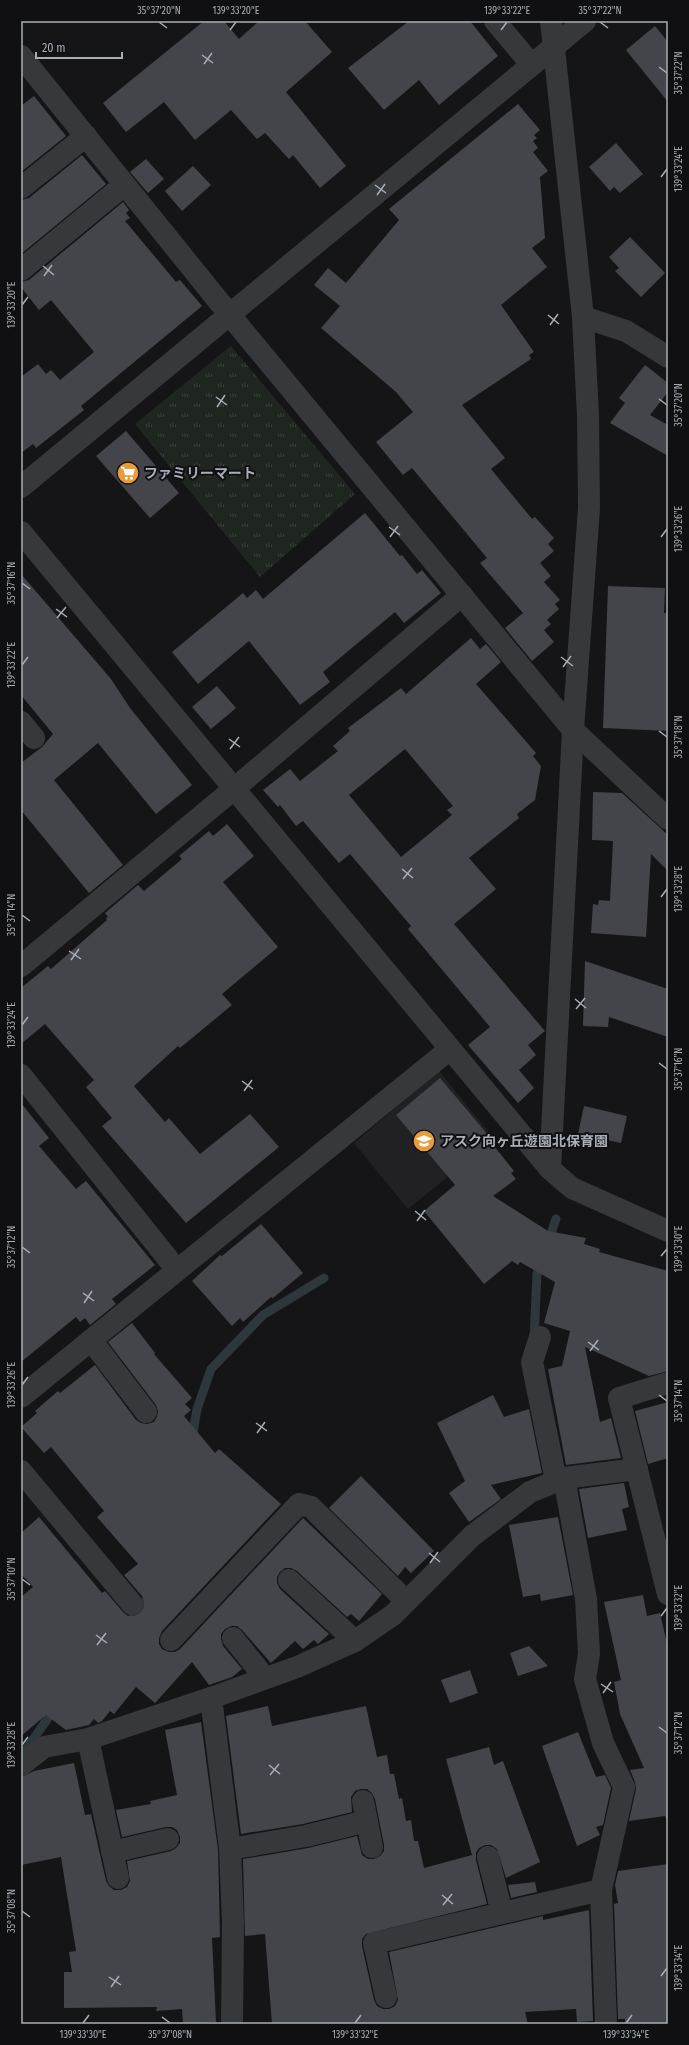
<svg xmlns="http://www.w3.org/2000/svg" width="689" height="2045" viewBox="0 0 689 2045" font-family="'Fira Sans Condensed','Noto Sans JP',sans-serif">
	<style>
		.built { fill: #212124 }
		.park { fill: url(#park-tufts) }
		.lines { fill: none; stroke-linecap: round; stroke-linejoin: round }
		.stream { stroke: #2e373c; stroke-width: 9 }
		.building { fill: #44454a; fill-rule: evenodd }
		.minor { stroke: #36383c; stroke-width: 22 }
		.ticks { fill: none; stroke: #a7aeb6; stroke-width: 1.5 }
		.labels { text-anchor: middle; stroke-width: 4; stroke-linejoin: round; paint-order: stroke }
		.poi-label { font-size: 14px; font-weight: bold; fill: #a7aeb6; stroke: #101012; text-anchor: start }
		.neatline { fill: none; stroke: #a7aeb6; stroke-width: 1.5 }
		.ticks-label { font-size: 10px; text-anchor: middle; fill: #a7aeb6 }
	</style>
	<defs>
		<pattern id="park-tufts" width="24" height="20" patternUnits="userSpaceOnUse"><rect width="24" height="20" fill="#1f2620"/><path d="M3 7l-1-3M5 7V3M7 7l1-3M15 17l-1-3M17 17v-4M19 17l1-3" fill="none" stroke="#3d433e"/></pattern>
	</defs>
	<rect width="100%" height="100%" fill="#151517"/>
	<path class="built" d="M439 1071 494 1139 408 1209 354 1143Z"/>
	<path class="park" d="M231 346 355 494 260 577 135 424Z"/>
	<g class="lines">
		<g class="stream">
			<path d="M548 1242 556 1219"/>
			<path d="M534 1338 537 1274 541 1262"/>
			<path d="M192 1439 197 1409 211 1369 263 1315 324 1278"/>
			<path d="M127 1625 151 1594"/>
			<path d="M25 1751 55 1708"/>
		</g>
	</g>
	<g class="building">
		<path d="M204 21H224L239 39 259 21H305L332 52 286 92 346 166 320 188 293 155 289 159 265 133 257 139 231 110 195 140 164 102 126 132 103 103Z"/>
		<path d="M409 21H470L498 56 439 105 419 80 384 110 348 68Z"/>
		<path d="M655 26 668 42V102L626 50Z"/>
		<path d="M34 96 66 136 21 172V106Z"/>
		<path d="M518 104 540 130 534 135 537 138 533 141 538 148 533 152 548 171 540 177 545 238 532 248 547 267 501 305 534 352 529 355 531 359 462 405 505 458 491 469 532 519 535 517 554 538 548 544 554 551 540 563 551 576 544 582 560 600 555 604 559 609 547 620 551 624 544 630 554 642 532 661 505 628 523 613 480 563 487 558 412 468 403 475 376 442 413 412 396 392 321 328 340 306 314 285 328 268 346 283 399 220 389 209Z"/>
		<path d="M616 143 643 174 620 193 614 187 610 191 589 167Z"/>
		<path d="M82 155 106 184 21 254V200L29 198Z"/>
		<path d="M146 159 164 179 148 193 130 172Z"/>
		<path d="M193 166 211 185 182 211 165 191Z"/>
		<path d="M123 202 129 210 126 213 130 218 125 221 176 282 180 280 202 306 81 406 84 410 36 448 33 444 21 453V377L38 364 46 374 51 370 60 380 94 352 51 300 39 310 21 287V282L29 280Z"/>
		<path d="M630 237 665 273 641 297 615 271 619 268 609 257Z"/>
		<path d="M645 365 668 383V392L650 415 668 425V456L610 423 625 403 619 398Z"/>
		<path d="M126 431 179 493 150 518 96 456Z"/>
		<path d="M365 513 400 556 402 555 417 574 422 570 441 593 404 623 395 612 323 672 330 682 300 705 249 641 198 684 172 652 243 593 247 598 256 590 263 599Z"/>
		<path d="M21 574 111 679 130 708 192 785 156 814 98 743 54 780 123 865 89 893 21 810V763L42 747 53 734 21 695Z"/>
		<path d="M608 586 665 588 664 613H668V731L603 728Z"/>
		<path d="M471 638 480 649 486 644 501 662 476 684 536 753 533 756 541 766 535 800 517 814 519 818 469 858 496 889 454 924 545 1031 528 1045 536 1055 519 1070 534 1088 518 1103 468 1045 490 1027 408 929 411 926 350 854 339 863 303 821 296 826 280 805 278 807 263 790 290 769 300 781 338 751 333 746 350 731 348 728 401 688 406 694ZM405 749 453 806 447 810 452 815 401 857 349 795Z"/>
		<path d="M217 686 236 708 211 729 192 707Z"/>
		<path d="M593 792 622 793 668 835V871L651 854 646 937 591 933 593 904 598 905 599 900 610 901 613 841 592 840Z"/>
		<path d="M227 824 254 856 223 882 278 947 222 994 232 1005 180 1048 178 1046 134 1086 165 1122 169 1118 200 1154 250 1114 279 1147 186 1223 102 1126 112 1118 86 1087 94 1080 45 1024 21 1044V988L48 966 51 969 107 920 106 918 108 917 105 913 138 885 144 891 182 859 179 856 209 831 213 836Z"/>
		<path d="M585 961 668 989V1037L609 1017 608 1027 583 1026Z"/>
		<path d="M440 1078 488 1135 486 1136 514 1171 511 1173 516 1179 493 1196 548 1231 586 1238 584 1244 600 1249 599 1252 668 1271V1371L649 1376 585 1347 600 1422 611 1418 621 1458 566 1465 548 1369 562 1366 570 1331 544 1323 555 1282 520 1262 518 1265 512 1261 484 1284 424 1211 455 1185 396 1115Z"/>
		<path d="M21 1103 49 1138 39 1146 76 1189 86 1181 155 1265 112 1299 116 1304 90 1325 85 1318 80 1322 76 1317 21 1362Z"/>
		<path d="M584 1106 627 1116 621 1143 578 1134Z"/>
		<path d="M261 1224 303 1273 273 1298 271 1297 243 1322 240 1318 232 1326 192 1281 220 1255 222 1256Z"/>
		<path d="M132 1323 155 1353 154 1354 192 1398 185 1404 191 1410 184 1416 215 1453 219 1449 281 1504 162 1631 159 1638V1644L162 1649 169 1652H175L180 1649 303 1518 382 1594 359 1621 351 1614 347 1617 297 1571 291 1568H285L280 1572 277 1577V1583L280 1589 329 1634 318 1644 314 1640 303 1649 295 1641 271 1663 242 1630 237 1626H231L225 1629 221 1634V1639L223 1646 242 1669 232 1677 209 1685 192 1662 155 1703 136 1687 114 1714 110 1711 102 1721 98 1723 94 1719 89 1725 66 1730 46 1715 21 1736V1597L33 1587 21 1574V1533L39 1517 102 1593 105 1591 123 1612 128 1616H135L140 1613 144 1608V1601L142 1596 124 1575 138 1564 97 1517 104 1511 51 1447 44 1453 21 1427 37 1413 35 1411 58 1391 60 1393 95 1365 136 1420 141 1423 147 1424 154 1422 157 1417 158 1411 156 1405 108 1342Z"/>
		<path d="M493 1395 504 1417 529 1409 542 1473 491 1485 501 1499 469 1522 449 1493 465 1481 437 1423Z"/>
		<path d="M668 1402V1458L648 1464 635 1411Z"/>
		<path d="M361 1476 434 1551 411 1573 405 1567 398 1576 329 1508Z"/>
		<path d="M624 1483 629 1507 622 1509 627 1530 588 1538 579 1489Z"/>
		<path d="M558 1517 573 1595 541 1601 540 1594 523 1597 509 1525Z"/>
		<path d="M643 1595 647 1616 660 1613 668 1648V1822L665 1816 629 1821 636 1789 635 1782 630 1770 644 1768 620 1714 614 1682 621 1680 604 1602Z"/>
		<path d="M529 1646 548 1666 518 1676 510 1653Z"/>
		<path d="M470 1670 478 1693 450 1703 441 1680Z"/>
		<path d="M268 1706 272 1726 366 1706 377 1757 387 1755 390 1774H394L399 1799 402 1798 406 1821 411 1820 414 1841H418L424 1868 472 1855 446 1759 489 1747 494 1765 503 1761 540 1862 506 1878 497 1849 491 1845H485L479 1848 476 1853V1860L487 1904 366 1934 362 1939V1946L374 2000 377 2006 383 2009H389L395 2006 398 2000 389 1952 543 1916V1920L589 1910 593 2021 577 2022 576 2009 525 2012 528 2024H272L265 1934 245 1936 243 1859 308 1848 357 1836 362 1855 368 1859H374L380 1856 384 1851V1845L375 1799 372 1793 367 1789H361L355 1791 351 1797 352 1812 303 1824 241 1834 226 1716Z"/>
		<path d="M201 1722 218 1850 220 1937 212 1938 216 2022 183 2024 182 2009 156 2011 157 2007 64 2008V1972H72L69 1952 76 1951 61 1857 21 1865V1777L34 1771 74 1763 85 1815 91 1814 106 1881 109 1886 114 1890H121L127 1887 130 1881 127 1861 171 1851 176 1848 180 1843V1837L177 1830 172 1827H166L122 1837 116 1810 151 1804 150 1801 177 1795 165 1730Z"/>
		<path d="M578 1732 596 1777 605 1775 611 1788 603 1825 596 1827 600 1835 577 1846 542 1746Z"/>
		<path d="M668 1864V2024H625V2019H618L614 1904 618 1903 615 1885 618 1871Z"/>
		<path d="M535 1882 537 1892 511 1898 508 1885Z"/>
	</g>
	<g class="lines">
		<g class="minor">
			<path d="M495 21 531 64"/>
			<path d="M21 56 229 314 573 730 668 819"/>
			<path d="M21 188 86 136"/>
			<path d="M21 270 124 185"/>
			<path d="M583 317 626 331 668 357"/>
			<path d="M21 487 585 21"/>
			<path d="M21 532 550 1169 572 1188 668 1231"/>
			<path d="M21 722 34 738"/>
			<path d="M21 966 235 788 462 595"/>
			<path d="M21 1075 177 1270"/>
			<path d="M550 1169 573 730 589 508 588 416 583 317 551 21"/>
			<path d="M540 1337 532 1362 556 1481"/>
			<path d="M91 1340 146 1412"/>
			<path d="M668 1383 619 1398 668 1594"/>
			<path d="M21 1397 450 1049"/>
			<path d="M21 1471 132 1604"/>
			<path d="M564 1478 586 1599 589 1654 585 1679 603 1743 624 1787 601 1890 606 2024"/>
			<path d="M289 1580 355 1641"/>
			<path d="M233 1638 265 1678"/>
			<path d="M171 1640 299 1504 311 1507 406 1601"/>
			<path d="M211 1698 230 1849 233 1921 232 2024"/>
			<path d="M88 1739 118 1878"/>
			<path d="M21 1765 44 1747 88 1739 211 1698 297 1667 355 1641 393 1615 472 1536 530 1492 564 1478 637 1469"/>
			<path d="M363 1801 372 1847"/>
			<path d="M230 1849 306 1836 367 1821"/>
			<path d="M112 1852 168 1839"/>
			<path d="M488 1857 502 1913"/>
			<path d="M386 1997 374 1943 601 1890"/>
		</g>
	</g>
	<path class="ticks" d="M159 22 167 28M600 22 608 28M230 30 236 22M501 30 507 22M202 55 213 63M204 64 212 53M659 67 667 73M661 177 667 169M375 185 386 193M377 195 385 184M43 266 54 275M44 276 52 265M22 305 28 297M548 315 559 324M550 325 558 314M216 397 227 405M659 399 667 405M217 407 225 395M389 527 400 535M390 537 398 526M661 537 667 529M22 583 30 589M56 609 67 617M57 618 66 607M561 657 573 666M22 665 28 657M563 667 571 656M659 731 667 737M229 739 240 747M230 749 239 737M402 869 413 878M403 879 412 868M661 897 667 889M22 915 30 921M69 951 81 959M71 960 79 949M575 999 586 1008M576 1009 585 998M22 1025 28 1017M659 1063 667 1069M242 1081 253 1089M244 1091 252 1080M415 1211 426 1220M417 1221 425 1210M22 1247 30 1253M661 1256 667 1249M83 1293 94 1301M84 1303 92 1291M588 1342 599 1350M590 1351 598 1340M22 1385 28 1377M659 1395 667 1401M256 1423 267 1431M257 1433 265 1422M429 1553 440 1562M430 1563 438 1552M22 1579 30 1585M661 1616 667 1608M96 1635 107 1643M97 1645 106 1633M601 1684 613 1692M603 1693 611 1682M659 1727 667 1733M22 1745 28 1737M269 1765 280 1774M270 1775 279 1764M442 1895 453 1904M443 1905 452 1894M22 1911 30 1917M661 1976 667 1968M109 1977 121 1985M111 1987 119 1976M162 2017 170 2023M83 2023 89 2015M355 2023 361 2015M626 2023 632 2015"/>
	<defs>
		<g id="supermarket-disc" transform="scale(1.15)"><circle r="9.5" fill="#ea9c3a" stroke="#101012"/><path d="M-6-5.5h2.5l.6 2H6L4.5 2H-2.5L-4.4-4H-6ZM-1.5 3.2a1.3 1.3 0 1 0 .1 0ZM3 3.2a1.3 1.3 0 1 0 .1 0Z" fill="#fff"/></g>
		<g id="school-disc" transform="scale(1.15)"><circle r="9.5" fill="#ea9c3a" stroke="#101012"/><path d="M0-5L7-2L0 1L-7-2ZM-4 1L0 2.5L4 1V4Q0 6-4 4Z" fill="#fff"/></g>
	</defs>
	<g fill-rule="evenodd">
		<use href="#supermarket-disc" x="128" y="473"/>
		<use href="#school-disc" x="424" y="1141"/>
	</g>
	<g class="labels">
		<g class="poi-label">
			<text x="144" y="478">ファミリーマート</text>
			<text x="440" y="1146">アスク向ヶ丘遊園北保育園</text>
		</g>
	</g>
	<rect width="689" height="2045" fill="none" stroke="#101012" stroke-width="44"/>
	<path d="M36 52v6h86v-6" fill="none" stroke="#a7aeb6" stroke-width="2"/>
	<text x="42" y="52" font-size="12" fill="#a7aeb6" stroke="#101012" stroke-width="3" paint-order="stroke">20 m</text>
	<rect x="22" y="22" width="645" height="2001" class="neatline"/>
	<g class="ticks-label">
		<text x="159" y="14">35°37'20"N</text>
		<text x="236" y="14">139°33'20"E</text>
		<text x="507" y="14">139°33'22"E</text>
		<text x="600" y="14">35°37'22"N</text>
		<text transform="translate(678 73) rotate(-90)" y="4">35°37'22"N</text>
		<text transform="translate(678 169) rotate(-90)" y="4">139°33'24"E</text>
		<text transform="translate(11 305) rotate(-90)" y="4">139°33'20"E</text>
		<text transform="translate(678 405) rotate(-90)" y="4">35°37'20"N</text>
		<text transform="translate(678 529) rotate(-90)" y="4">139°33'26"E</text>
		<text transform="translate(11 583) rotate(-90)" y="4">35°37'16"N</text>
		<text transform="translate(11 665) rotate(-90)" y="4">139°33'22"E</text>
		<text transform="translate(678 737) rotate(-90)" y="4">35°37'18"N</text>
		<text transform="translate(678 889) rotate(-90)" y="4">139°33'28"E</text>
		<text transform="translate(11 915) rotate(-90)" y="4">35°37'14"N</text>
		<text transform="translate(11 1025) rotate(-90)" y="4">139°33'24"E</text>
		<text transform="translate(678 1069) rotate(-90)" y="4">35°37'16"N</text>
		<text transform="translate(11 1247) rotate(-90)" y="4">35°37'12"N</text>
		<text transform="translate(678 1249) rotate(-90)" y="4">139°33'30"E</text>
		<text transform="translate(11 1385) rotate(-90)" y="4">139°33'26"E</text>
		<text transform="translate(678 1401) rotate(-90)" y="4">35°37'14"N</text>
		<text transform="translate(11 1579) rotate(-90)" y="4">35°37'10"N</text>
		<text transform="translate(678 1608) rotate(-90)" y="4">139°33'32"E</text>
		<text transform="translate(678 1733) rotate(-90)" y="4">35°37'12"N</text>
		<text transform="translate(11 1745) rotate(-90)" y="4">139°33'28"E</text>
		<text transform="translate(11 1911) rotate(-90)" y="4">35°37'08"N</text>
		<text transform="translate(678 1968) rotate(-90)" y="4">139°33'34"E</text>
		<text x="83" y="2038">139°33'30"E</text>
		<text x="170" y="2038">35°37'08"N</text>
		<text x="355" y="2038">139°33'32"E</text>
		<text x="626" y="2038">139°33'34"E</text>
	</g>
</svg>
